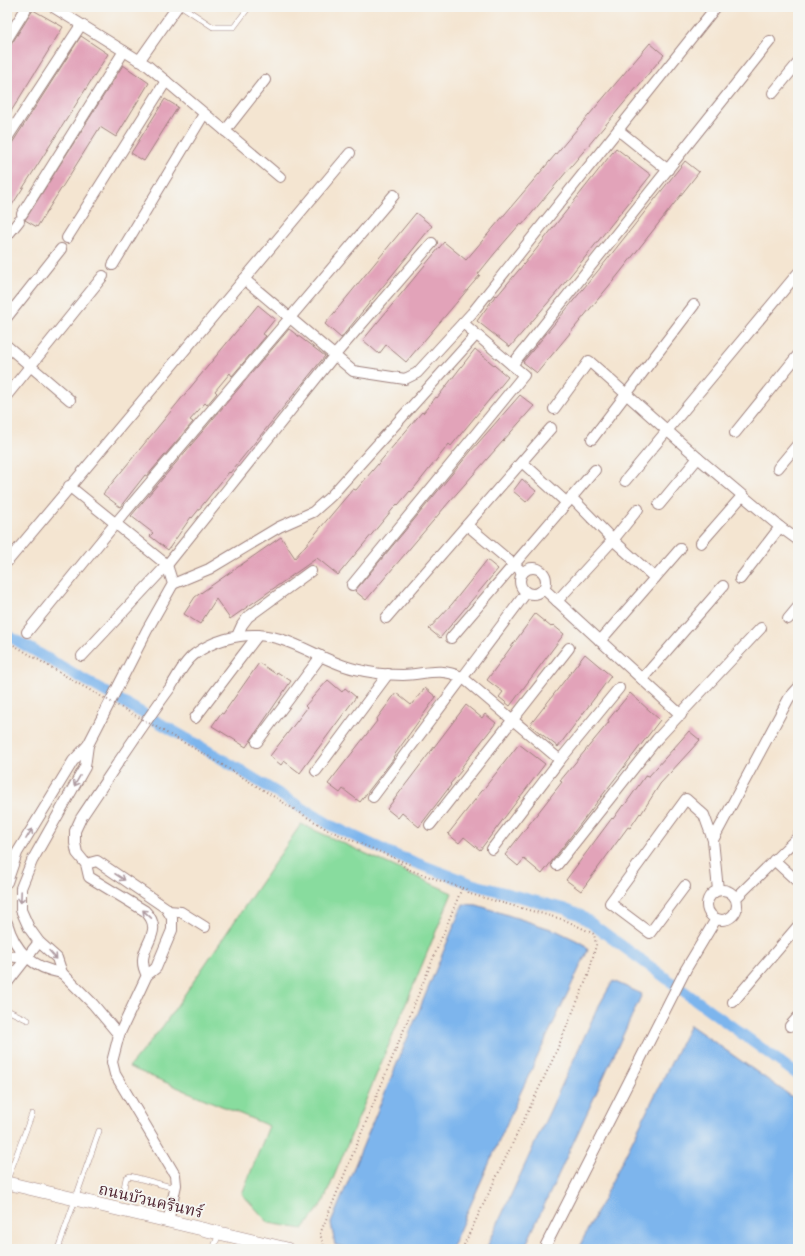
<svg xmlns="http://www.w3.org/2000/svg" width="805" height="1256" viewBox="0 0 805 1256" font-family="'Gentium Book Plus','Noto Serif Thai',serif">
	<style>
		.green { fill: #88dc9e; stroke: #697e64 }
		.water { fill: #7db5ed; stroke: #646a8c }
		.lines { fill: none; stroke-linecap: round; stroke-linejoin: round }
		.canal { stroke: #7db5ed; stroke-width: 11 }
		.building { fill: #e2a3b9 }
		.service-casing { stroke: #9f827e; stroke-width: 6 }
		.minor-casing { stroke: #9f827e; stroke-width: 12 }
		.tertiary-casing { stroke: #9f827e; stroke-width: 14 }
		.path { stroke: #9f827e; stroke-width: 2; stroke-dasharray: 1 3; stroke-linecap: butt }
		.service { stroke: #fff; stroke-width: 5 }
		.minor { stroke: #fff; stroke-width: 10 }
		.tertiary { stroke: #fff; stroke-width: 13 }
		.path-bridge { stroke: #9f827e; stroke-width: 2; stroke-dasharray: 1 3; stroke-linecap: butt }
		.oneway { stroke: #ae9aa0 }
		.labels { text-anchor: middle; stroke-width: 4; stroke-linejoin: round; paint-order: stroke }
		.street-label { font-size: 16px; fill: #4a1f2b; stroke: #f6f6f2 }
	</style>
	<rect width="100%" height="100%" fill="#f6f6f2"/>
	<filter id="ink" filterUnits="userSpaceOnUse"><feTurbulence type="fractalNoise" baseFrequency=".025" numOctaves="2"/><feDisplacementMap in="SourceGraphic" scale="8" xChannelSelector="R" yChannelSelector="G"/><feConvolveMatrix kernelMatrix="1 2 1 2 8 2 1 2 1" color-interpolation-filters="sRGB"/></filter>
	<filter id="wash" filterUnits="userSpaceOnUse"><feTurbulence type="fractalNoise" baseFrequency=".012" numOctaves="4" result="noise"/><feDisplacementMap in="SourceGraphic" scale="16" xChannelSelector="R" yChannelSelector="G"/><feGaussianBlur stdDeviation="0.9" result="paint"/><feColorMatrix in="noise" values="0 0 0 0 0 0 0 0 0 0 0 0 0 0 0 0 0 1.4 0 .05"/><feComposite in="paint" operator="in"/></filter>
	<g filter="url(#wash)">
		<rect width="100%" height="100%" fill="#f4e5d1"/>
		<path class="green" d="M301 824 452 893 323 1203 303 1229 269 1223 242 1194 269 1126 129 1067 163 1026Z"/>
		<g class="water">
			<path d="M463 904 477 905 557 931 584 944 588 950 519 1096 451 1249H355L335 1245 331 1223Z"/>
			<path d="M613 981 642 994 524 1249H486L597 1009Z"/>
			<path d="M690 1025 798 1101V1249H578Z"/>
		</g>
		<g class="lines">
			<path class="canal" d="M7 635 217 756 332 826 395 855 472 884 565 909 580 915 798 1075"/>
		</g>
		<g id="blocks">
			<g class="building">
				<path d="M33 10 63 27 7 118V90L12 82 7 79V51Z"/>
				<path d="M81 36 108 54 7 213V151Z"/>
				<path d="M650 43 664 55 522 225 520 224 495 253 478 274 480 275 406 362 386 345 379 354 363 340 444 242 466 260Z"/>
				<path d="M123 65 149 83 116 137 100 127 37 227 25 220Z"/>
				<path d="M165 99 178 107 144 161 131 153Z"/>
				<path d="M616 148 651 175 558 291 510 347 477 321 496 295 497 296 534 252Z"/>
				<path d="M685 161 699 172 618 275 537 373 523 362 606 261Z"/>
				<path d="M416 213 432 226 341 338 325 324Z"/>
				<path d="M258 305 275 319 263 334 266 336 232 376 230 373 215 391 217 393 207 405 205 403 190 420 193 422 147 476 145 475 120 507 103 494Z"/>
				<path d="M289 329 325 356 230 473 229 472 192 518 191 517 168 550 150 536 153 533 131 516Z"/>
				<path d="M475 349 508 377 451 446 449 444 411 492 410 491 398 505 397 504 338 575 317 558 230 619 216 599 200 624 184 614 195 597 281 537 295 558 353 489 356 490 422 412 423 413 436 397 437 398Z"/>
				<path d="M520 395 534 406 450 501 366 600 355 591 471 451Z"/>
				<path d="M522 479 536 491 526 502 513 491Z"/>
				<path d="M487 560 498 569 440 638 429 629 452 604Z"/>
				<path d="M535 614 551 627 553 625 564 634 510 706 499 697 503 692 487 680Z"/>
				<path d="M585 654 611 676 558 747 530 725Z"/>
				<path d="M259 663 276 674 277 672 291 681 246 747 212 726 221 713 223 714Z"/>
				<path d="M328 680 342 692 345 688 356 697 300 773 284 761 281 765 270 756 307 708 305 706Z"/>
				<path d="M425 688 436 697 393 757 394 758 360 802 343 789 340 793 328 784 377 721 376 720 396 693 411 705Z"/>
				<path d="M630 693 660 720 542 874 524 859 518 866 505 855 562 782 560 781 609 722 608 720Z"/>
				<path d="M466 705 482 718 485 714 496 723 460 769 462 770 450 784 451 785 419 827 402 813 398 818 387 809Z"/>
				<path d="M689 731 700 740 660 784 641 814 640 813 630 828 628 827 581 891 566 880 612 818 613 819 623 805 624 806 646 775 649 776Z"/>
				<path d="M519 744 545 764 480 850 464 837 459 843 448 834Z"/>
			</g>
		</g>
	</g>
	<g filter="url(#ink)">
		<use href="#blocks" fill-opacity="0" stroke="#9f827e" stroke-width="1"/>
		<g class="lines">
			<g class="service-casing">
				<g id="service">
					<path d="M183 7 213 27H234L249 7"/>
					<path d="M794 838 798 828"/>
					<path d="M7 1010 28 1020"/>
					<path d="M7 1180 32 1114"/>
					<path d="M124 1188 126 1178 130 1176 175 1188"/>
					<path d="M58 1249 99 1131"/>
					<path d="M213 1249 219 1234"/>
				</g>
			</g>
			<g class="minor-casing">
				<g id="minor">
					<path d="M53 7 148 66 280 177"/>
					<path d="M7 39 27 7"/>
					<path d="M139 61 177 7"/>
					<path d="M773 93 798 63"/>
					<path d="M618 130 668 170"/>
					<path d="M225 131 265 80"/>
					<path d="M7 138 81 25"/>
					<path d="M22 214 124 51"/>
					<path d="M7 236 19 221"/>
					<path d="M67 238 166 81"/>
					<path d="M113 265 204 114"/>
					<path d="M244 279 353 371 405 379 417 373 472 313 716 7"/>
					<path d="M7 317 61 249"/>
					<path d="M463 323 512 365"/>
					<path d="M7 346 70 400"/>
					<path d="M7 395 103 276"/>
					<path d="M554 409 589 361 698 458"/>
					<path d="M735 433 798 355"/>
					<path d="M592 439 694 305"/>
					<path d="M522 462 567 503"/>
					<path d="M778 468 798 444"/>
					<path d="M625 481 798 273"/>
					<path d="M571 497 613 540 655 578"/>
					<path d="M659 505 698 458 780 527 798 540"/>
					<path d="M467 525 519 569"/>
					<path d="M701 543 743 495"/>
					<path d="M7 562 350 153"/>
					<circle cx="533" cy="581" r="13"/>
					<path d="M740 579 780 527"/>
					<path d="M173 584 209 569 279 527 313 512 331 496 476 335"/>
					<path d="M352 585 524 375 512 365 770 41"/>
					<path d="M544 589 681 715"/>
					<path d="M557 601 613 540 638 509"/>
					<path d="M386 618 551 428"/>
					<path d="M788 619 798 607"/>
					<path d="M27 632 115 524 394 195"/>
					<path d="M237 636 242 625 248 617 311 571"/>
					<path d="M451 638 595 470"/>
					<path d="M600 641 680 549"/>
					<path d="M82 656 167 565 334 356 432 243"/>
					<path d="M642 679 723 586"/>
					<path d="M195 718 258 635"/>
					<path d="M257 742 321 656"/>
					<path d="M88 745 85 767 32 861 21 888V910L29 928 39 942 57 958 62 973 93 1004 119 1035"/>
					<path d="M316 771 388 674"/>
					<path d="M373 797 526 593"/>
					<path d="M430 825 569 648"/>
					<path d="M492 849 560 760 619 688"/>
					<path d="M774 860 798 882"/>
					<path d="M86 864 97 861 166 908 172 918V930L156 968 147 975 119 1035 112 1062 115 1074 175 1175 176 1185 168 1222"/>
					<path d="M557 865 657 739 761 628"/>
					<path d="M7 882 17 853 73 761 88 745 147 630 173 584 167 565 69 486"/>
					<path d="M685 886 650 933 610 903 686 799 704 815 713 840"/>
					<circle cx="722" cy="905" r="15"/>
					<path d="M718 890 713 840 789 698 798 688"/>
					<path d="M736 898 798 837"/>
					<path d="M168 911 181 912 205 927"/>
					<path d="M7 923C15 951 32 968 62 973"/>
					<path d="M7 956 27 958"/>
					<path d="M147 975C131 948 169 935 145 911L89 877 86 864 77 853 75 843V831L81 818C110 775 139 730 170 688 177 677 185 661 195 654 212 641 237 634 258 635 293 637 321 661 355 669 371 673 387 675 403 675 426 674 439 667 462 677L560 760"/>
					<path d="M7 983 39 942"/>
					<path d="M733 1002 798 926"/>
					<path d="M790 1026 798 1017"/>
					<path d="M544 1249 686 969 716 919"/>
				</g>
			</g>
			<g class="tertiary-casing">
				<path id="tertiary" d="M7 1183 287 1249"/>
			</g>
			<g class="path">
				<path d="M462 888H465L470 894 565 920 594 934 596 945 588 976 553 1059 462 1249"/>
				<path d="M325 1249 320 1234 462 888 407 869 396 859"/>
			</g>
			<use href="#service" class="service"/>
			<use href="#minor" class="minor"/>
			<use href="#tertiary" class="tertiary"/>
			<path class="path-bridge" d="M7 641 79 684 208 756 328 830 411 865"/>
		</g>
		<defs><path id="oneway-shaft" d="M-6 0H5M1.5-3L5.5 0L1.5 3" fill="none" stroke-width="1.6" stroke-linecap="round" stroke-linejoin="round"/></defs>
		<g class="oneway">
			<use href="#oneway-shaft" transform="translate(77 781) rotate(120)"/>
			<use href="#oneway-shaft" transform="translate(29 834) rotate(-59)"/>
			<use href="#oneway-shaft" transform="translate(120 877) rotate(33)"/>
			<use href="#oneway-shaft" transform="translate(21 897) rotate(92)"/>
			<use href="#oneway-shaft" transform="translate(147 914) rotate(-137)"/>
			<use href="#oneway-shaft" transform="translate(53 955) rotate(48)"/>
		</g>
	</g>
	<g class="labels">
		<g class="street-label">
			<text transform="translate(151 1200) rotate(13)" y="6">ถนนบัวนครินทร์</text>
		</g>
	</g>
	<rect width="805" height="1256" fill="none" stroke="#f6f6f2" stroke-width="24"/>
</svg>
